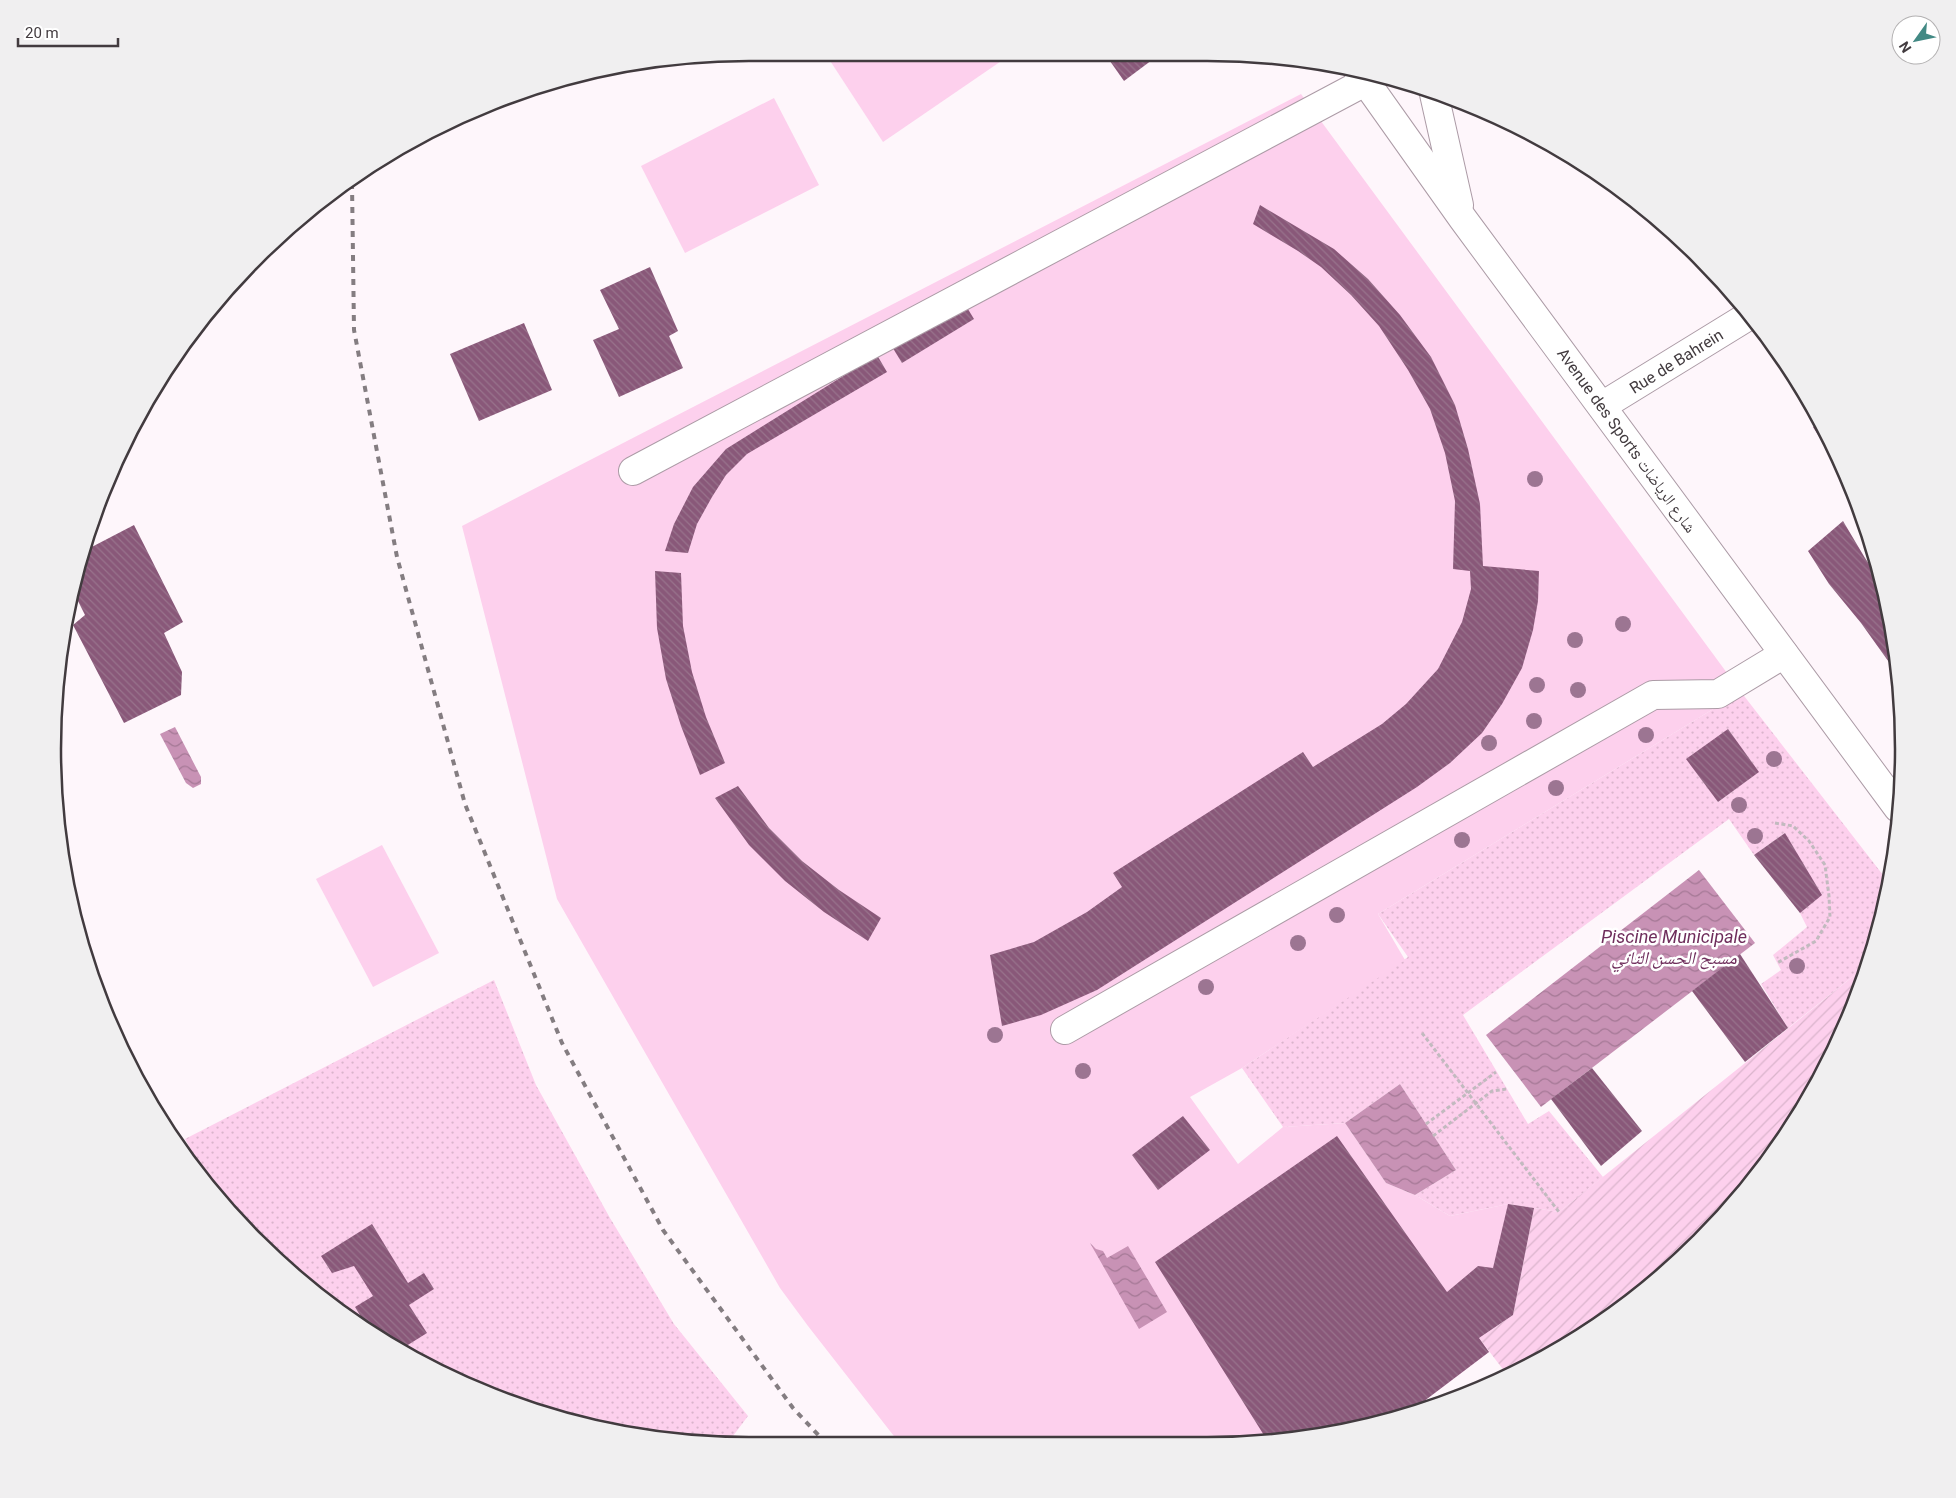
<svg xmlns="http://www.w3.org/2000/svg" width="1956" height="1498" viewBox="0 0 1956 1498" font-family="Roboto,'Noto Naskh Arabic',sans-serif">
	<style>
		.grass { fill: url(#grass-dots); fill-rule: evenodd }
		.garden { fill: url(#garden-furrows) }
		.pitch { fill: #fdd0ed }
		.water { fill: url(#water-waves) }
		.building { fill: url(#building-back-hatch) }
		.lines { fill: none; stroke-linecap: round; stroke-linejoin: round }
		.minor-casing { stroke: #ac9ba6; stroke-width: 30 }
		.path { stroke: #c2babf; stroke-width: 3; stroke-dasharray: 4 2.5; stroke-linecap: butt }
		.minor { stroke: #fff; stroke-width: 28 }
		.rail { stroke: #847d81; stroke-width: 4; stroke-dasharray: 6 6; stroke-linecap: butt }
		.tree { fill: #9c7592 }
		.labels { text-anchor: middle; stroke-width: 5; stroke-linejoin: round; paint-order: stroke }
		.street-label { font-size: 16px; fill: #423b3f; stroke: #fff }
		.water-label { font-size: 18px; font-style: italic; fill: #6f2e5c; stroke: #fff }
		.rim { fill: none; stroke: #423b3f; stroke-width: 2.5 }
	</style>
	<defs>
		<pattern id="grass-dots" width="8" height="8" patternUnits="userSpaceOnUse" patternTransform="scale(1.25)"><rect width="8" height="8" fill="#fdd0ed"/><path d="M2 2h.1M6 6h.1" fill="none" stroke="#dab4cc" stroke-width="1.8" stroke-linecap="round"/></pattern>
		<pattern id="garden-furrows" width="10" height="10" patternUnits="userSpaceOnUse" patternTransform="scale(1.25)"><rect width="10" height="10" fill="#fdd0ed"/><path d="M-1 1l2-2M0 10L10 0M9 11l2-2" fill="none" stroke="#dab4cc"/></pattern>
		<pattern id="water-waves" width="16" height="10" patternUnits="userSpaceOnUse" patternTransform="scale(1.25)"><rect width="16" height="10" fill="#c892b5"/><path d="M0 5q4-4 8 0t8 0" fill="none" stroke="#a47895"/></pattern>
		<pattern id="building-back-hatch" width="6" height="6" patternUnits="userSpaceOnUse" patternTransform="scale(1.25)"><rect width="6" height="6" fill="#895879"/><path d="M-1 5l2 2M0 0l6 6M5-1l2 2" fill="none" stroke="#98738c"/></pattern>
	</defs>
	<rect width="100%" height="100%" fill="#fef6fb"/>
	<g class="grass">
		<path d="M1741 692 1890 884 1866 966 1788 1028 1761 984 1781 970 1773 955 1807 927 1800 913 1785 833 1754 855 1729 819 1463 1015 1528 1124 1549 1111 1603 1177 1559 1212 1508 1204 1450 1216 1415 1195 1456 1170 1400 1084 1345 1123 1283 1127 1242 1068 1408 957 1378 914ZM1687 759 1758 772 1718 802Z"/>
		<path d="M494 980 536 1085 610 1218 674 1324 748 1416 730 1440 658 1439 525 1408 362 1328 256 1241 209 1184 185 1139Z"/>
	</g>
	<path class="garden" d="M1866 966 1850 1016 1786 1136 1699 1242 1594 1328 1505 1372 1479 1338 1513 1315 1534 1208 1559 1212Z"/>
	<g class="pitch">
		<path d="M825 53H1013L883 142Z"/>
		<path d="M1301 94 1741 692 1378 914 1405 960 1242 1068 1190 1097 1238 1164 1283 1127 1345 1123 1386 1183 1415 1195 1450 1216 1508 1204 1534 1208 1513 1315 1479 1338 1489 1352 1407 1414 1298 1440H897L808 1326 780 1288 557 899 462 526Z"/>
		<path d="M774 98 819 185 685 253 641 166Z"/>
		<path d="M382 845 439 953 373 987 316 879Z"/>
	</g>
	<g class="water">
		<path d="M175 727 201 777V784L193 788 186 783 160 734Z"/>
		<path d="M1699 870 1755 943 1541 1107 1486 1035Z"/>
		<path d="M1400 1084 1456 1170 1415 1195 1386 1183 1345 1123Z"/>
		<path d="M1090 1243 1096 1249 1103 1251 1107 1258 1128 1246 1167 1312 1139 1329Z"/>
	</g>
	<g class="building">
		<path d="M1105 54H1160L1124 81Z"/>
		<path d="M1260 205 1334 249 1368 279 1400 315 1431 357 1455 405 1468 449 1480 504 1483 566 1539 571 1538 601 1533 630 1522 668 1502 704 1482 733 1450 763 1417 787 1097 990 1041 1015 1002 1026 990 955 1034 942 1087 912 1122 887 1113 873 1303 752 1313 767 1382 724 1406 704 1438 669 1462 622 1471 589 1470 571 1453 569 1455 501 1445 453 1430 409 1408 370 1379 326 1351 295 1321 267 1298 251 1253 224Z"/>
		<path d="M650 267 678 331 669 336 683 368 619 397 593 340 619 329 600 290Z"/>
		<path d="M963 301 974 319 902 363 891 345Z"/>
		<path d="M524 323 552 390 479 421 450 354Z"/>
		<path d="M877 355 887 372 747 454 726 475 712 497 697 524 688 553 665 551 674 524 693 487 726 449Z"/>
		<path d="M1819 423 1835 453 1830 454 1813 427Z"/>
		<path d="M1843 521 1865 558 1880 580 1890 613 1896 672 1861 623 1829 584 1808 551Z"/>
		<path d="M134 525 183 622 164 633 182 672 181 695 124 723 73 625 85 615 73 591 76 569 84 551Z"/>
		<path d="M655 571 681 573 683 626 692 672 706 717 725 763 700 775 681 726 666 679 657 628Z"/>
		<path d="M1728 729 1759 772 1718 802 1686 759Z"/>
		<path d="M738 786 769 828 802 861 839 890 881 918 868 941 824 912 785 881 749 845 715 798Z"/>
		<path d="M1785 833 1822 895 1800 913 1754 855Z"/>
		<path d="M1740 954 1788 1028 1745 1062 1692 991Z"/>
		<path d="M1592 1068 1642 1131 1601 1166 1551 1099Z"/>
		<path d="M1183 1116 1210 1150 1158 1190 1132 1155Z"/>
		<path d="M1337 1136 1447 1292 1478 1266 1493 1268 1508 1204 1534 1208 1513 1315 1479 1338 1489 1352 1407 1414 1298 1440H1267L1155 1262Z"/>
		<path d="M372 1224 408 1283 424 1273 434 1289 409 1305 427 1333 403 1348 371 1333 355 1307 373 1296 354 1266 332 1273 321 1256Z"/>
	</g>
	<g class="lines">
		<g class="minor-casing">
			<g id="minor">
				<path d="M1358 71 1463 219 1898 808"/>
				<path d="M1434 94 1459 205"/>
				<path d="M1602 406 1750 315"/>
				<path d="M633 471 1365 82"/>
				<path d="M1065 1030 1653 695 1718 694 1784 654"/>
			</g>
		</g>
		<g class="path">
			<path d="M1775 823 1793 826 1809 841 1825 865 1829 896 1830 917 1816 941 1777 963"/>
			<path d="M1422 1033 1559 1212"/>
			<path d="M1426 1124 1496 1072"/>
			<path d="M1433 1136 1492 1091 1507 1089"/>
		</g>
		<use href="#minor" class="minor"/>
		<path class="rail" d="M352 183 354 330 397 557 465 804 562 1043 663 1230 793 1408 823 1440"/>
	</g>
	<g class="tree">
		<circle cx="1535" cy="479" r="8"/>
		<circle cx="1623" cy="624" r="8"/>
		<circle cx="1575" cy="640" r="8"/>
		<circle cx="1537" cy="685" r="8"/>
		<circle cx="1578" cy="690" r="8"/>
		<circle cx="1534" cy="721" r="8"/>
		<circle cx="1646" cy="735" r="8"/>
		<circle cx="1489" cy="743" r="8"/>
		<circle cx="1774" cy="759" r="8"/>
		<circle cx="1556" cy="788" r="8"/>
		<circle cx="1739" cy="805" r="8"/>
		<circle cx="1755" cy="836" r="8"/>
		<circle cx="1462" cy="840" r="8"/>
		<circle cx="1337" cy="915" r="8"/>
		<circle cx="1298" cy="943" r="8"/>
		<circle cx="1797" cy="966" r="8"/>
		<circle cx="1206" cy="987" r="8"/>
		<circle cx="995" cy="1035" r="8"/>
		<circle cx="1083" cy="1071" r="8"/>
	</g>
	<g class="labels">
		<g class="street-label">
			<text transform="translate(1676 361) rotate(-32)" y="6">Rue de Bahrein</text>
			<text transform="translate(1627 440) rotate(54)" y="6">Avenue des Sports شارع الرياضات</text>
		</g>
		<g class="water-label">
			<text x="1674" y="943">Piscine Municipale<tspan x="1674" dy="21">مسبح الحسن التاني</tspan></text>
		</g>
	</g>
	<path d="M0 0H1956V1498H0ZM749 61H1207A688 688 0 0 1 1895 749V749A688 688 0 0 1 1207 1437H749A688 688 0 0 1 61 749V749A688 688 0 0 1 749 61Z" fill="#f0eff0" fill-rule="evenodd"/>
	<path class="rim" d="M749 61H1207A688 688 0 0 1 1895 749V749A688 688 0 0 1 1207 1437H749A688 688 0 0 1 61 749V749A688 688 0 0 1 749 61Z"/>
	<g transform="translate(1916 40) rotate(237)"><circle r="24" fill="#ffffff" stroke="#b3b1b2"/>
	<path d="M0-4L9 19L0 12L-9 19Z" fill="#428984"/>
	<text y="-8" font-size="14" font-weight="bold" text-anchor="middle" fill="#423b3f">N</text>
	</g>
	<path d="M18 38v8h100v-8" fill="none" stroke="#423b3f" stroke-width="2.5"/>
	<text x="25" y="38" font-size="15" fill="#423b3f" stroke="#ffffff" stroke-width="4" paint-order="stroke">20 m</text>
</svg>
